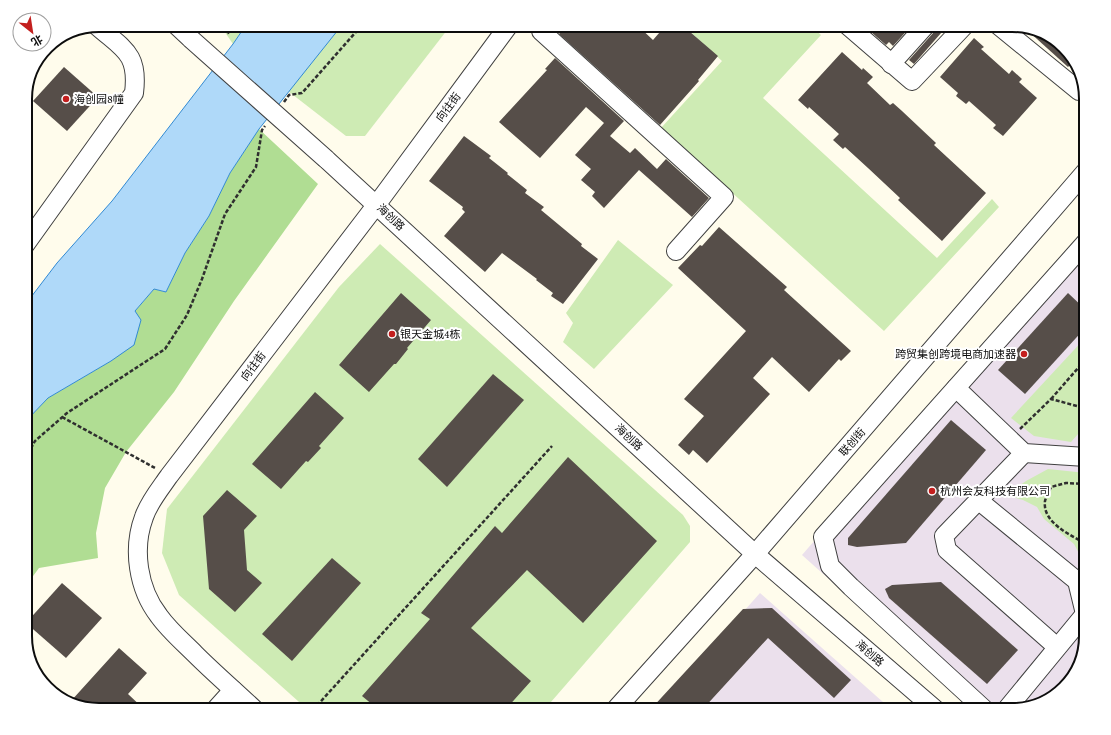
<svg xmlns="http://www.w3.org/2000/svg" width="1111" height="735" viewBox="0 0 1111 735" font-family="'Crimson Pro','Noto Sans SC',serif">
	<style>
		.industrial { fill: #ebe0ec }
		.green { fill: #ceebb4 }
		.forest { fill: #b0dd93 }
		.water { fill: #afd9f9; stroke: #328ad3 }
		.building { fill: #564e49 }
		.lines { fill: none; stroke-linecap: round; stroke-linejoin: round }
		.minor-casing { stroke: #404040; stroke-width: 20 }
		.path { stroke: #2f2f2f; stroke-width: 2.5; stroke-dasharray: 4 2; stroke-linecap: butt }
		.minor { stroke: #fff; stroke-width: 18 }
		.minor-bridge-casing { stroke: #404040; stroke-width: 20; stroke-linecap: butt }
		.minor-bridge { stroke: #fff; stroke-width: 18 }
		.poi-dot { fill: #c31f1e; stroke: #fff; stroke-width: 1.5 }
		.labels { text-anchor: middle; stroke-width: 4; stroke-linejoin: round; paint-order: stroke }
		.poi-label { font-size: 11px; fill: #0d0d0d; stroke: #fff; text-anchor: start }
		.street-label { font-size: 11px; fill: #0d0d0d; stroke: #fff }
		.rim { fill: none; stroke: #0d0d0d; stroke-width: 2 }
	</style>
	<rect width="100%" height="100%" fill="#fffcec"/>
	<g class="industrial">
		<path d="M1086 229V636L1073 677 1045 702 1012 710H975L802 555Z"/>
		<path d="M760 593 892 710H656Z"/>
	</g>
	<g class="green">
		<path d="M220 25H246L233 44Z"/>
		<path d="M342 25H451L365 136H346L288 91Z"/>
		<path d="M683 25H810L821 35 763 98 937 258 992 199 999 207 884 331 661 128 722 61Z"/>
		<path d="M618 240 673 285 594 369 563 342 573 323 566 313Z"/>
		<path d="M380 244 683 515 690 526V542L544 710H308L179 595 162 553 167 509 339 287Z"/>
		<path d="M1086 337V425L1071 442 1034 436 1011 418Z"/>
		<path d="M1048 469 1086 473V575L1084 563 1074 544 1044 519 1037 507 1023 500 1006 495 1026 481Z"/>
	</g>
	<path class="forest" d="M259 129 318 184 234 301 174 392 126 452 105 488 96 533 98 558 39 568 25 587V422L48 398 111 361 135 311 154 289 166 292 185 253 209 216 230 173Z"/>
	<path class="water" d="M246 25H342L259 129 230 173 209 216 185 253 166 292 154 289 135 311 141 320 134 345 111 361 48 398 25 422V305L57 263 112 201 233 44Z"/>
	<g class="building">
		<path d="M567 25H637L653 40 666 25H682L718 56 698 80 699 81 660 125 559 34Z"/>
		<path d="M863 25H912L893 46 889 42 886 45Z"/>
		<path d="M936 25H948L914 64 909 60 934 32Z"/>
		<path d="M1027 30 1053 38 1074 61 1068 67Z"/>
		<path d="M974 38 984 47 981 49 1009 74 1012 70 1022 79 1019 82 1037 98 1003 136 993 128 996 125 969 101 966 104 956 96 958 93 940 77Z"/>
		<path d="M842 52 862 70 863 68 873 77 867 83 890 105 893 103 902 111 936 143 934 145 986 193 942 241 898 200 900 198 868 168 845 147 843 149 833 140 839 134 809 107 808 109 798 100Z"/>
		<path d="M555 58 624 121 610 136 630 153 635 148 657 169 666 159 709 198 692 217 639 170 604 208 592 196 595 192 581 180 591 169 575 155 604 123 586 107 540 158 499 122 547 70 545 69Z"/>
		<path d="M64 67 98 97 67 131 33 101Z"/>
		<path d="M464 136 491 156 489 158 508 173 507 174 527 190 525 193 544 207 541 210 582 244 581 246 598 259 563 304 551 296 553 293 536 280 537 279 502 253 485 272 444 236 465 212 462 209 463 207 429 181Z"/>
		<path d="M719 227 787 287 784 290 851 351 841 361 839 359 809 392 772 357 753 378 770 394 707 463 693 450 689 455 678 445 704 416 684 399 746 331 678 268 700 245 702 246Z"/>
		<path d="M401 293 431 320 407 348 408 349 396 364H394L369 392 339 365Z"/>
		<path d="M1068 293 1086 310V327L1025 394 998 370Z"/>
		<path d="M493 374 524 400 447 487 418 459Z"/>
		<path d="M315 392 344 418 319 446 321 448 308 462 306 461 281 489 252 464Z"/>
		<path d="M951 420 986 450 906 543 857 547 848 545V538Z"/>
		<path d="M568 457 657 541 583 623 527 570 471 628 531 681 505 710H379L362 696 430 619 421 613 495 526 502 533Z"/>
		<path d="M227 490 257 516 244 530 247 570 262 583 235 612 209 589 203 516Z"/>
		<path d="M332 558 361 583 292 661 262 634Z"/>
		<path d="M941 582 1018 650 987 684 889 598 885 589 892 585Z"/>
		<path d="M62 583 102 618 66 658 26 623Z"/>
		<path d="M772 608 851 680 834 698 768 638 702 710H650L743 609Z"/>
		<path d="M119 648 147 673 128 694 145 710H99L71 701Z"/>
	</g>
	<g class="lines">
		<g class="minor-casing">
			<g id="minor">
				<path d="M176 25 191 39"/>
				<path d="M545 25 541 31 724 197 676 251"/>
				<path d="M847 25 912 81 965 25"/>
				<path d="M998 25 1079 91"/>
				<path d="M891 64 926 25"/>
				<path d="M326 159 755 554 936 710"/>
				<path d="M25 245 134 93C139 53 123 49 97 26"/>
				<path d="M956 388 1024 453 1086 457"/>
				<path d="M1024 453 944 536 947 550 1057 647"/>
				<path d="M978 500 1077 581 1085 614"/>
				<path d="M215 710 233 690"/>
				<path d="M255 710C235 691 214 673 195 654 183 642 169 630 159 616 138 589 132 549 144 517 149 502 160 489 169 476L377 204 509 25"/>
				<path d="M615 710 755 554 1086 171"/>
				<path d="M985 710 851 587 830 566 823 537 1086 242"/>
				<path d="M1006 710 1085 614 1086 615"/>
			</g>
		</g>
		<g class="path">
			<path d="M219 25 228 33 233 25"/>
			<path d="M284 102 289 95 302 93 362 25"/>
			<path d="M1080 366 1086 368"/>
			<path d="M1051 399 1086 359"/>
			<path d="M62 417 155 468"/>
			<path d="M1020 429 1051 399 1077 406 1086 403"/>
			<path d="M25 459 35 441 67 413 165 349 187 315 202 279 225 214 256 167 262 130 265 126"/>
			<path d="M1086 484 1066 483 1051 487C1049 491 1046 497 1045 501 1042 523 1071 535 1086 544"/>
			<path d="M313 710 552 446"/>
		</g>
		<use href="#minor" class="minor"/>
		<g class="minor-bridge-casing">
			<path id="minor-bridge" d="M191 39 326 159"/>
		</g>
		<use href="#minor-bridge" class="minor-bridge"/>
	</g>
	<g class="poi-dot">
		<circle cx="66" cy="99" r="4"/>
		<circle cx="392" cy="334" r="4"/>
		<circle cx="1024" cy="354" r="4"/>
		<circle cx="932" cy="491" r="4"/>
	</g>
	<g class="labels">
		<g class="poi-label">
			<text x="74" y="103">海创园8幢</text>
			<text x="400" y="338">银天金城4栋</text>
			<text x="1016" y="358" text-anchor="end">跨贸集创跨境电商加速器</text>
			<text x="940" y="495">杭州会友科技有限公司</text>
		</g>
		<g class="street-label">
			<text transform="translate(448 107) rotate(-53)" y="4">向往街</text>
			<text transform="translate(391 217) rotate(43)" y="4">海创路</text>
			<text transform="translate(253 366) rotate(-53)" y="4">向往街</text>
			<text transform="translate(629 437) rotate(43)" y="4">海创路</text>
			<text transform="translate(852 442) rotate(-49)" y="4">联创街</text>
			<text transform="translate(870 653) rotate(41)" y="4">海创路</text>
		</g>
	</g>
	<path d="M0 0H1111V735H0ZM99 32H1012A67 67 0 0 1 1079 99V636A67 67 0 0 1 1012 703H99A67 67 0 0 1 32 636V99A67 67 0 0 1 99 32Z" fill="#fff" fill-rule="evenodd"/>
	<path class="rim" d="M99 32H1012A67 67 0 0 1 1079 99V636A67 67 0 0 1 1012 703H99A67 67 0 0 1 32 636V99A67 67 0 0 1 99 32Z"/>
	<g transform="translate(32 32) rotate(150)"><circle r="19" fill="#ffffff" stroke="#9e9e9e"/>
	<path d="M0-3L7 15L0 10L-7 15Z" fill="#c31f1e"/>
	<text y="-6" font-size="11" font-weight="bold" text-anchor="middle" fill="#0d0d0d">北</text>
	</g>
</svg>
